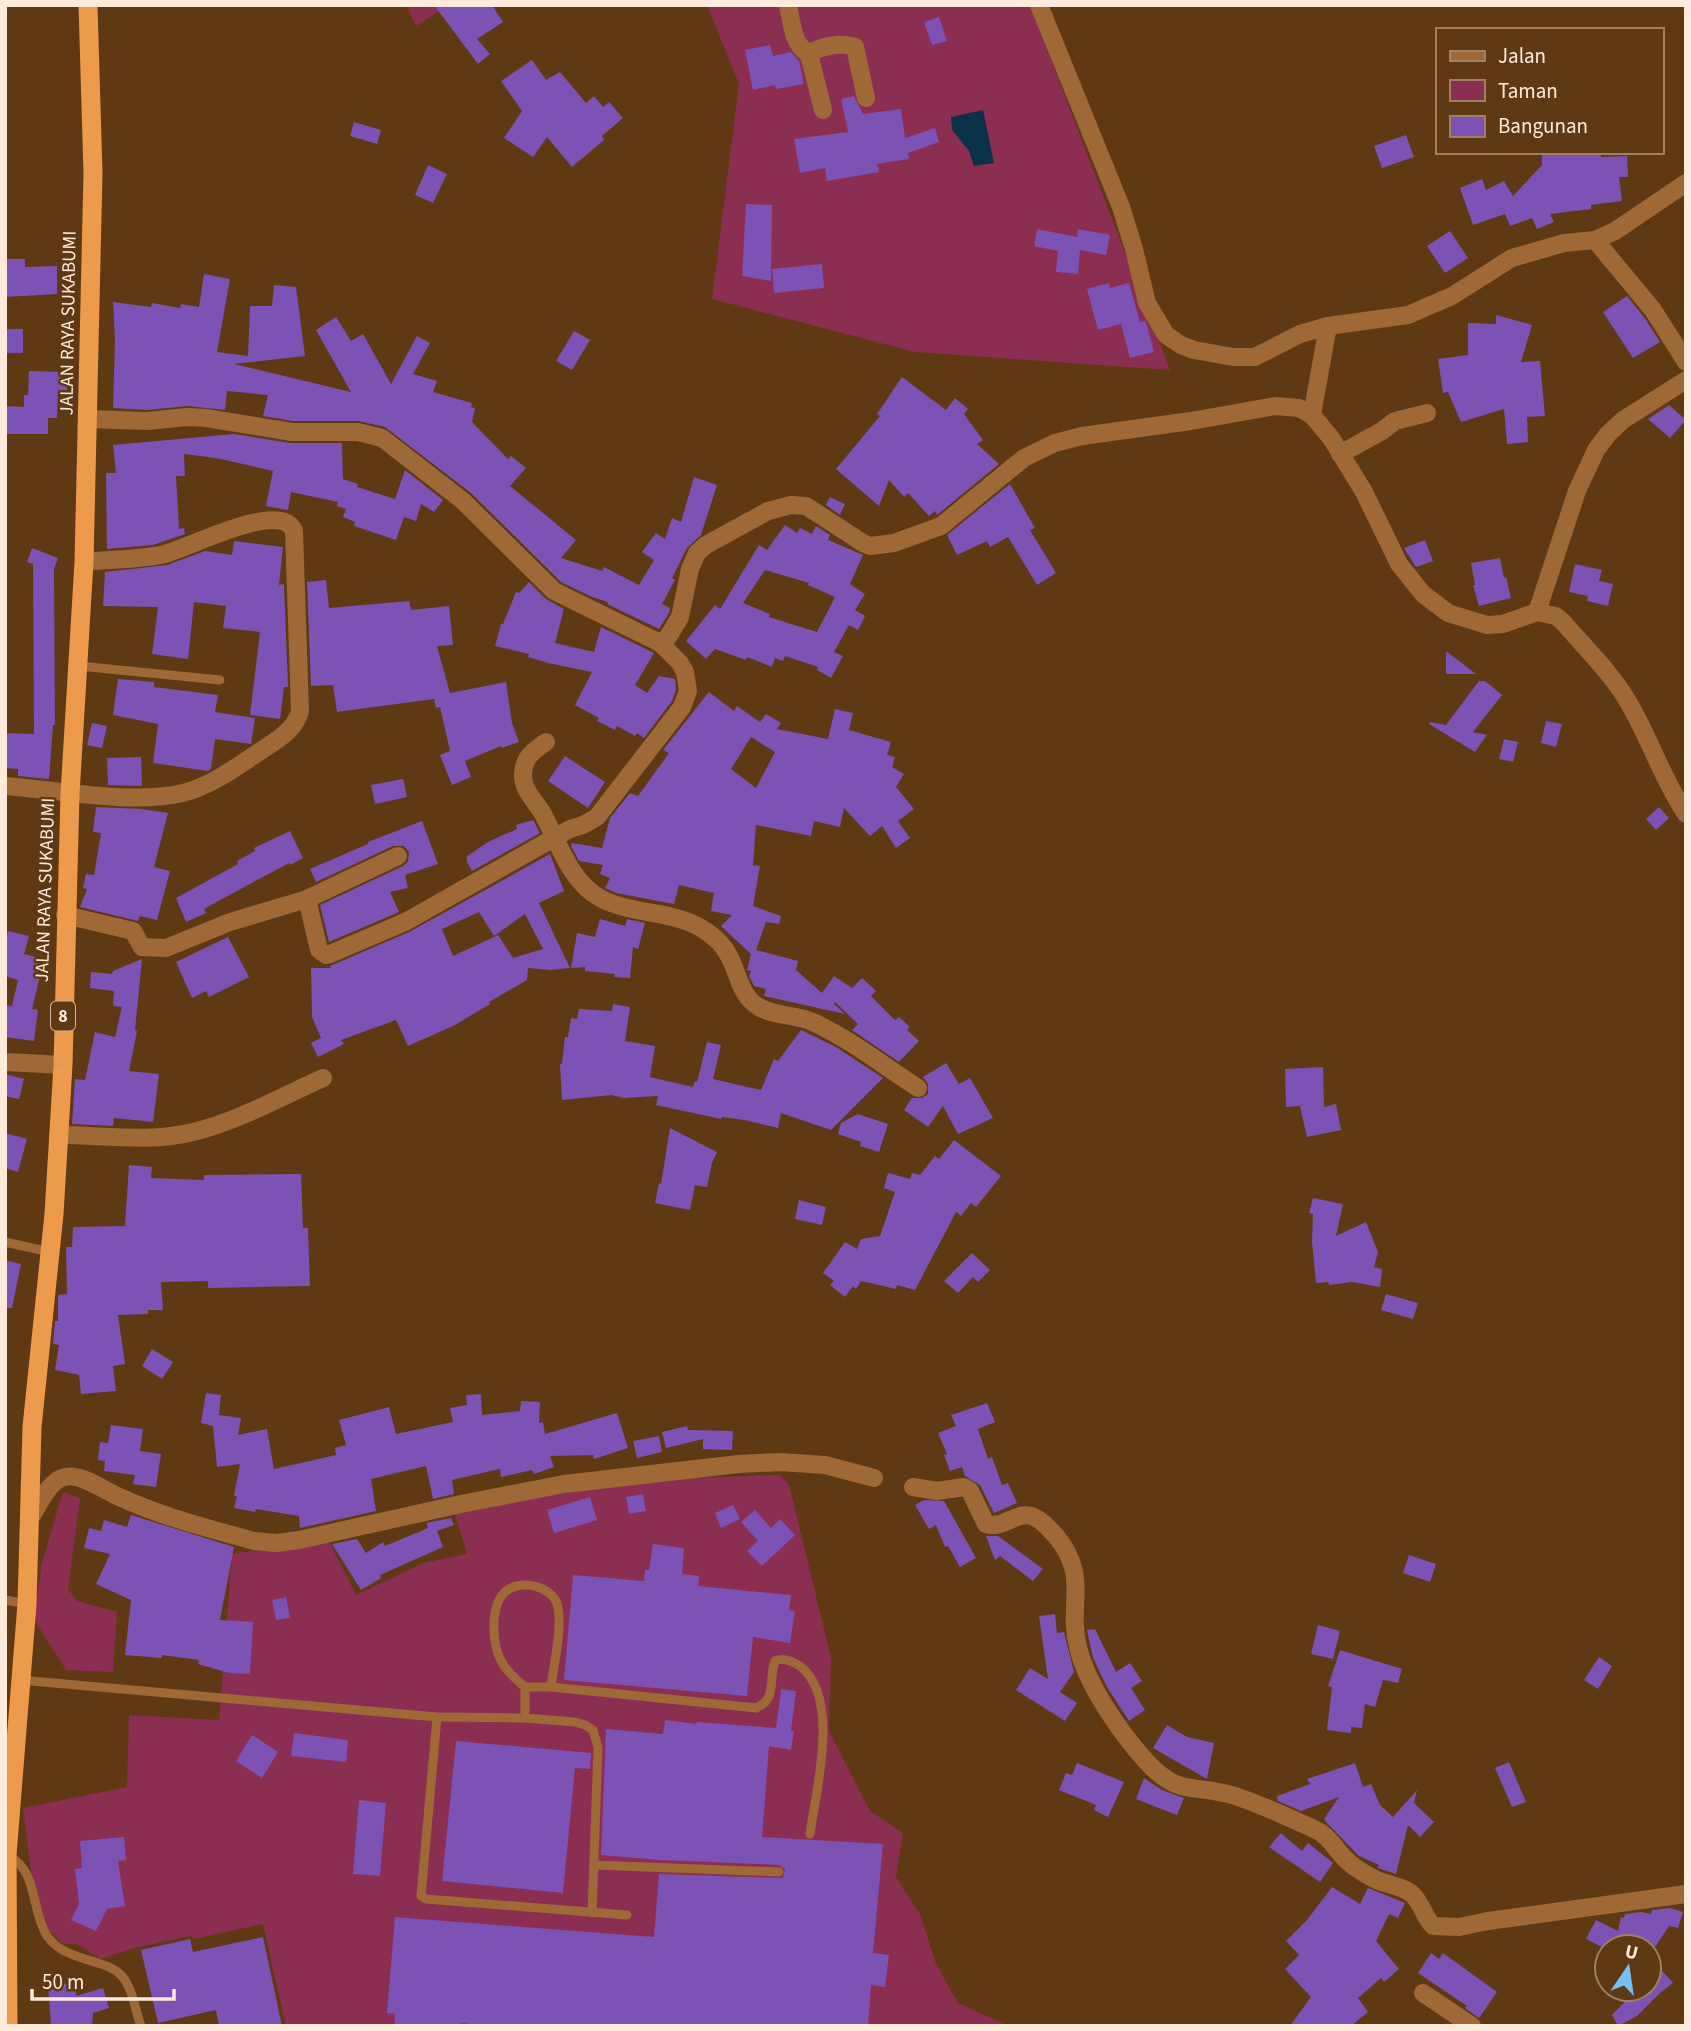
<svg xmlns="http://www.w3.org/2000/svg" width="1691" height="2031" viewBox="0 0 1691 2031" font-family="'Source Sans 3',sans-serif">
	<style>
		.green { fill: #8c2e51 }
		.water { fill: #0b3149 }
		.building { fill: #7c52b4; fill-rule: evenodd }
		.lines { fill: none; stroke-linecap: round; stroke-linejoin: round }
		.service { stroke: #9e6837; stroke-width: 9 }
		.minor { stroke: #9e6837; stroke-width: 18 }
		.trunk { stroke: #ed9a4d; stroke-width: 19 }
		.labels { text-anchor: middle; stroke-width: 5; stroke-linejoin: round; paint-order: stroke }
		.shield { fill: #5e3914; stroke: #cfb6a0; stroke-width: 2 }
		.shield-label { font-size: 18px; font-weight: bold; fill: #ffebdc }
		.street-label { font-size: 19px; fill: #ffebdc; stroke: #5e3914 }
	</style>
	<rect width="100%" height="100%" fill="#5e3914"/>
	<g class="green">
		<path d="M406 5H448L416 26Z"/>
		<path d="M707 5H1030L1170 370 915 352 712 299 739 84Z"/>
		<path d="M596 1475 690 1478 779 1475 789 1484 831 1658 829 1731 870 1811 903 1833 896 1877 920 1914 936 1964 958 2003 1008 2026H286L263 1924 194 1939 191 1936 134 1948 101 1959 77 1944H63L37 1919 23 1808 127 1787 129 1715 219 1720 232 1554 328 1539 356 1595 423 1563 467 1554 454 1511Z"/>
		<path d="M63 1492 80 1498 68 1589 77 1601 117 1612 113 1672 66 1670 33 1618 42 1563Z"/>
	</g>
	<path class="water" d="M983 110 994 163 974 166 969 151 952 130 951 117Z"/>
	<g class="building">
		<path d="M434 5H492L503 22 477 39 490 54 478 64Z"/>
		<path d="M939 17 947 41 932 45 924 22Z"/>
		<path d="M770 45 773 56 791 52 799 61 804 84 776 89 775 85 753 90 745 50Z"/>
		<path d="M532 60 546 80 560 72 586 103 594 96 603 107 609 102 623 118 602 136 604 140 572 167 547 137 533 157 504 138 522 111 501 81Z"/>
		<path d="M854 96 863 114 901 109 905 138 935 128 939 142 908 153 909 159 877 164 879 172 827 181 825 168 800 173 794 139 848 132 841 99Z"/>
		<path d="M354 122 381 130 377 144 350 136Z"/>
		<path d="M1406 135 1414 157 1382 168 1374 146Z"/>
		<path d="M1548 152H1600L1601 157 1627 156 1628 177H1619L1622 201 1591 205V209L1550 214 1554 222 1537 229 1532 218 1510 226 1505 214 1473 225 1460 188 1482 179 1486 190 1504 181 1513 196 1542 165V155Z"/>
		<path d="M428 165 447 174 433 203 415 195Z"/>
		<path d="M746 204 772 205 771 281 742 276Z"/>
		<path d="M1037 229 1077 237 1078 229 1110 235 1106 255 1080 250 1078 274 1056 272 1058 251 1034 246Z"/>
		<path d="M1450 231 1468 258 1445 273 1427 246Z"/>
		<path d="M5 259H25V267L57 266V294L5 297Z"/>
		<path d="M822 264 824 288 774 293 772 269Z"/>
		<path d="M204 274 230 279 217 352 248 356 250 306H272L274 285 296 287 305 356 234 364 351 392 316 330 336 317 351 341 363 334 391 384 417 336 430 343 413 374 437 381 433 392 472 403 471 407 475 408 472 422 508 459 511 456 526 468 510 486 576 540 561 558 602 571 604 567 639 585 654 560 642 552 656 533 665 539 672 518 681 522 694 477 717 485 701 535 687 548 672 578 675 580 662 604 670 608 669 613 659 629 607 604 608 602 592 597 561 582 471 493 385 427 358 421H293L263 416 268 395 227 391 225 410 188 406 147 410 113 408 115 341 113 302 151 307 152 303 180 308 181 304 199 307Z"/>
		<path d="M1109 283 1110 288 1129 283 1140 322 1145 321 1147 326 1154 352 1130 358 1121 324 1098 330 1087 289Z"/>
		<path d="M1627 296 1644 317 1660 342 1633 358 1603 312Z"/>
		<path d="M1496 315 1532 325 1521 362 1540 361 1545 416 1527 417 1528 442 1507 444 1504 409 1461 422 1448 392 1443 393 1438 359 1468 355V323L1496 324Z"/>
		<rect x="5" y="329" width="18" height="24"/>
		<path d="M574 331 590 340 572 370 556 361Z"/>
		<path d="M29 371 68 372 67 391 58 390 57 418H48V434H5V406L24 407V395H28Z"/>
		<path d="M902 377 946 410 955 398 968 409 964 414 983 440 977 444 999 464 937 515 935 511 929 516 908 493 904 497 889 480 879 506 836 469 880 416 877 414Z"/>
		<path d="M1669 405 1686 420 1670 438 1648 419Z"/>
		<path d="M234 434 290 443H342L343 479 358 484 357 487 395 499 405 470 443 500 434 512 421 504 416 521 404 517 396 540 354 526 355 522 343 517 346 509 337 506 338 502 291 492 288 510 266 506 273 471 216 458 184 454 185 476H176L179 529 184 528 185 534 153 545 107 549 106 473H116L113 445Z"/>
		<path d="M1010 484 1035 528 1030 530 1056 573 1037 585 1008 537 990 547 987 541 957 555 947 535Z"/>
		<path d="M830 497 845 504 840 515 826 505Z"/>
		<path d="M785 525 797 533 800 528 812 534 816 526 830 535 828 540 863 555 850 584 865 594 855 610 865 616 858 630 849 625 834 652 843 656 831 678 817 670 818 667 785 656 783 661 775 658 772 667 747 657 746 660 715 649 706 659 686 641 715 605 720 609 759 545 767 550ZM765 570 809 583 808 585 835 597 817 632 769 617 770 614 743 603Z"/>
		<path d="M1425 540 1433 561 1416 567 1404 548Z"/>
		<path d="M234 541 283 547 279 585 284 584 288 687H284L280 719 250 715 260 632 223 628 226 606 194 602 188 659 152 654 158 607 103 606 105 572 167 565 205 551 232 555Z"/>
		<path d="M32 548 58 558 54 569 55 725H53L49 779 18 776V769L5 768V733L34 734 33 564 27 562Z"/>
		<path d="M1500 558 1504 578 1506 577 1511 598 1479 606 1473 585H1475L1471 563Z"/>
		<path d="M1575 564 1602 570 1599 581 1613 584 1608 606 1587 601 1588 596 1569 592Z"/>
		<path d="M326 580 329 608 409 601 411 610 449 606 453 645 437 646 450 693 506 682 512 723 519 742 501 748V746L465 761 471 777 452 785 440 755 450 751 440 707 436 708 434 699 337 712 333 685 311 686 307 582Z"/>
		<path d="M529 582 546 599 564 609 555 643 594 652 601 627 654 653 635 685 647 693 659 676 675 679 676 690 672 701 644 738 637 733 635 736 617 726 615 730 597 721 599 718 575 705 592 672 548 663 528 657 529 654 495 646 501 624H503L516 592 519 593Z"/>
		<path d="M1446 651 1476 674H1446Z"/>
		<path d="M118 679 154 682V687L218 695 215 712 255 718 251 744 215 739 211 769 208 771 153 763 158 724 113 715Z"/>
		<path d="M1479 681H1485L1502 695 1473 732 1487 735 1475 752 1429 724 1430 722 1446 725Z"/>
		<path d="M709 692 734 711 737 706 760 722 766 714 781 723 777 729 828 739 835 709 853 713 849 730 891 742 887 755 895 757 892 767 904 774 896 787 914 809 898 821 910 838 896 848 882 826 870 836 844 808 840 827 814 821 811 836 756 825 753 865 760 866 753 906 781 916 779 924 766 922 756 950 798 961 796 970 822 993 834 976 852 988 862 978 876 991 871 996 895 1020 899 1017 910 1027 907 1030 919 1041 899 1062 852 1030 858 1024 835 1002 834 1004 845 1014 764 996 766 989 754 986 749 976 751 971 747 970 751 954 721 926 732 915 711 911 714 893 679 885 674 904 616 893 605 888 610 878 600 874 603 865 579 861 571 846 572 843 602 848 610 818 630 793 638 796 669 753 663 750ZM751 737 775 752 756 788 731 769Z"/>
		<path d="M1546 721 1562 724 1556 747 1541 743Z"/>
		<path d="M92 723 107 726 102 748 87 745Z"/>
		<path d="M1504 739 1518 742 1513 762 1499 759Z"/>
		<path d="M565 756 605 782 588 808 548 781Z"/>
		<path d="M141 757 142 786 108 785 107 758Z"/>
		<path d="M403 779 407 797 375 804 371 785Z"/>
		<path d="M96 807 142 809 168 813 154 867 170 871 157 920 140 916 138 921 80 907 87 889 83 888 86 874 94 875 101 833 93 832Z"/>
		<path d="M1659 807 1669 818 1656 830 1646 819Z"/>
		<path d="M533 820 540 833 472 871 467 862V856L490 841 517 829 516 825Z"/>
		<path d="M422 821 438 864 405 875 408 888 390 892 399 912 329 942 320 905 403 866 408 862 409 852 404 846H393L316 882 310 869 368 844V842Z"/>
		<path d="M290 831 303 858 290 865 289 863 235 892 204 909 206 913 186 922 176 898 238 864 237 861 255 851 254 848Z"/>
		<path d="M550 854 564 891 539 903 570 968 550 970 528 968 527 980 489 1002 490 1004 455 1025 408 1046 396 1020 341 1040 344 1044 318 1057 311 1043 321 1038 312 1017 311 968H331L330 966 409 932ZM479 912 494 936 525 914 543 949 513 958 498 935 453 956 442 929Z"/>
		<path d="M600 919 625 926 627 919 645 923 638 949 633 947 630 978 614 977 615 974 585 971V967L571 968 577 933 595 937Z"/>
		<path d="M8 931 29 936 24 954 44 959 32 1009 38 1010 34 1041 5 1037V1005L12 1006 18 980 5 976V941Z"/>
		<path d="M228 937 249 977 209 997 206 991 192 998 176 962Z"/>
		<path d="M142 959 135 1030 137 1031 129 1071 159 1074 153 1122 114 1118 113 1126 72 1124 75 1079 85 1080 95 1032 115 1037 122 1007 113 1006 114 991 90 988 91 972 112 974 113 971Z"/>
		<path d="M613 1004 630 1007 625 1041 655 1046 650 1077 693 1087 695 1081 697 1082 707 1042 721 1045 713 1079 761 1090 774 1059 778 1061 801 1030 836 1047 883 1078 831 1130 781 1113 778 1128 744 1120 722 1117 721 1119 656 1105 658 1096 623 1098 612 1095 562 1100 560 1064H562L565 1037H568L571 1018 577 1019 579 1009 612 1011Z"/>
		<path d="M946 1063 959 1084 970 1078 993 1118 958 1134 943 1106 928 1127 904 1110 912 1098H922L928 1094V1084L923 1077Z"/>
		<path d="M1323 1067 1324 1107 1336 1104 1341 1130 1307 1137 1300 1106 1286 1107 1285 1069Z"/>
		<path d="M5 1074 24 1079 19 1099 5 1096Z"/>
		<path d="M858 1114 888 1124 879 1152 860 1146 861 1142 838 1134 841 1123Z"/>
		<path d="M670 1128 717 1152 712 1163 707 1187 695 1185 690 1210 655 1203 659 1183 661 1184Z"/>
		<path d="M5 1133 27 1139 18 1172 5 1168Z"/>
		<path d="M954 1140 1001 1176 976 1207 971 1203 961 1216 956 1212 915 1290 897 1285 896 1289 861 1281 856 1289 853 1286 845 1297 830 1285 834 1281 823 1273 845 1242 857 1249 861 1239 880 1236 895 1192 884 1188 888 1173 910 1179 912 1173 920 1175 935 1156 939 1159Z"/>
		<path d="M129 1165 152 1167 151 1178 204 1180V1175L301 1174 303 1228H308L310 1286 208 1288V1281L161 1282 163 1310H148V1314L118 1315 125 1364 113 1366 116 1391 81 1394 79 1375 55 1370 59 1345 53 1344 55 1321H58V1295L67 1294 66 1247H72L73 1227 125 1226Z"/>
		<path d="M1313 1198 1343 1204 1336 1236 1366 1222 1378 1252 1374 1267 1382 1269 1380 1287 1352 1282 1329 1285 1328 1282 1316 1283 1312 1242 1313 1214 1309 1213Z"/>
		<path d="M799 1200 826 1207 822 1225 795 1219Z"/>
		<path d="M972 1253 990 1270 978 1282 973 1277 958 1293 944 1281Z"/>
		<path d="M5 1260 21 1264 12 1308H5Z"/>
		<path d="M1386 1294 1418 1303 1413 1319 1381 1310Z"/>
		<path d="M152 1349 173 1362 162 1379 142 1366Z"/>
		<path d="M206 1393 221 1395 219 1415 241 1418 238 1435 267 1429 274 1469 336 1455 335 1448 346 1445 339 1420 389 1407 396 1434 453 1422 450 1408 467 1405 466 1395 481 1394 482 1415 520 1411 521 1401 540 1402 539 1423 543 1422 545 1434 617 1413 628 1448 594 1459 593 1455 550 1456 554 1467 534 1474 532 1470 501 1477 500 1469 452 1480 454 1494 433 1499 426 1466 371 1479 376 1511 300 1528 299 1516 256 1509 255 1512 234 1508 237 1496H234L240 1464 217 1467 213 1426 201 1423Z"/>
		<path d="M987 1403 995 1422 978 1429 988 1459 992 1457 1002 1485 1008 1483 1017 1503 994 1513 980 1485 965 1476 962 1467 950 1471 944 1455 947 1454 938 1433 956 1426 951 1415Z"/>
		<path d="M111 1425 143 1429 140 1451 161 1454 156 1487 133 1484 135 1475 104 1471 105 1461 98 1460 100 1442 108 1443Z"/>
		<path d="M687 1426 688 1430 733 1431 732 1450 703 1449V1439L666 1448 662 1432Z"/>
		<path d="M659 1436 662 1452 637 1458 633 1441Z"/>
		<path d="M643 1494 646 1511 629 1514 626 1497Z"/>
		<path d="M590 1497 597 1520 554 1533 547 1510Z"/>
		<path d="M924 1500 944 1501 976 1558 960 1567 948 1546 945 1547 936 1525 929 1529 915 1505Z"/>
		<path d="M733 1505 740 1519 721 1528 715 1513Z"/>
		<path d="M755 1510 771 1528 780 1519 795 1535 762 1566 747 1551 758 1541 741 1522Z"/>
		<path d="M131 1515 234 1547 220 1620 253 1622 250 1674 229 1673 198 1664 199 1660 162 1655V1658L125 1655 131 1600 96 1584 110 1554 84 1548 89 1528 101 1531 104 1520 127 1527Z"/>
		<path d="M451 1518 454 1525 437 1531 443 1547 380 1575 381 1578 361 1590 332 1544 357 1539 366 1553 383 1542 385 1546 428 1528 426 1523Z"/>
		<path d="M986 1536H998L1043 1569 1033 1581 1000 1556 995 1560Z"/>
		<path d="M653 1544 684 1548 682 1574 699 1576 698 1586 791 1595 789 1610 795 1611 790 1643 753 1637 747 1696 564 1680 573 1575 644 1581 645 1570H649Z"/>
		<path d="M1409 1555 1436 1564 1430 1582 1403 1573Z"/>
		<path d="M286 1597 290 1618 276 1620 272 1600Z"/>
		<path d="M1055 1614 1057 1633 1064 1632 1074 1672 1060 1692 1077 1703 1065 1721 1016 1690 1030 1668 1048 1679 1039 1616Z"/>
		<path d="M1318 1625 1340 1631 1333 1659 1311 1654Z"/>
		<path d="M1095 1629 1116 1672 1130 1663 1142 1681 1131 1688 1145 1710 1129 1721 1107 1687 1093 1658 1087 1630Z"/>
		<path d="M1340 1650 1402 1669 1398 1683 1383 1680 1375 1707 1365 1704 1362 1728 1351 1727V1733L1327 1730 1332 1687 1328 1686Z"/>
		<path d="M1599 1657 1612 1666 1598 1689 1584 1680Z"/>
		<path d="M781 1689 796 1691 791 1731H794L791 1750 769 1746 762 1837 883 1844 873 1953 889 1955 885 1987 871 1985 868 2026 752 2024V2026H491L461 2023V2026H394L395 2014 387 2013 395 1917 654 1937 659 1874 783 1878 785 1869 779 1865 660 1860 601 1855 606 1729 663 1734 665 1720 697 1724V1722L776 1728Z"/>
		<path d="M1167 1725 1187 1737 1214 1743 1207 1779 1153 1748Z"/>
		<path d="M294 1733 348 1740 346 1762 291 1756Z"/>
		<path d="M252 1735 278 1752 262 1778 236 1761Z"/>
		<path d="M456 1741 591 1753 590 1769 575 1768 563 1893 442 1881Z"/>
		<path d="M1509 1762 1526 1802 1512 1807 1495 1768Z"/>
		<path d="M1077 1763 1124 1782 1108 1817 1094 1810 1096 1805 1059 1790 1066 1773 1072 1775Z"/>
		<path d="M1355 1763 1363 1787 1371 1784 1380 1805 1393 1817 1417 1790 1414 1803 1434 1822 1420 1837 1408 1825 1396 1874 1381 1869 1377 1868 1379 1865 1359 1856 1326 1822 1324 1819 1339 1797 1301 1811 1278 1801 1277 1796 1310 1784 1307 1779Z"/>
		<path d="M1144 1778 1162 1790 1184 1798 1177 1815 1136 1799Z"/>
		<path d="M359 1800 386 1803 380 1876 353 1874Z"/>
		<path d="M1281 1833 1302 1851 1308 1843 1333 1863 1320 1882 1269 1847Z"/>
		<path d="M124 1837 126 1860 118 1861 125 1906 107 1909 96 1931 71 1920 79 1904 75 1869 82 1868 80 1841Z"/>
		<path d="M1332 1887 1360 1904 1368 1888 1405 1903 1398 1918 1389 1914 1376 1941 1399 1969 1384 1982 1381 1978 1358 1998 1368 2012 1351 2026H1290L1311 1997 1285 1969 1299 1955 1286 1941 1307 1920Z"/>
		<path d="M1670 1908 1683 1912 1678 1928 1669 1926 1655 1947H1602L1586 1939 1596 1920 1618 1931 1621 1917 1624 1918 1625 1914 1641 1912 1651 1914 1652 1910Z"/>
		<path d="M263 1937 282 2026H219L216 2010 158 2023 141 1950 190 1939 193 1952Z"/>
		<path d="M1431 1953 1439 1959 1443 1953 1497 1992 1479 2018 1465 2008 1467 2006 1418 1973Z"/>
		<path d="M1649 1956 1673 1983 1660 1993 1637 2016 1618 2026 1612 2015 1637 1989H1649Z"/>
		<path d="M75 1983 76 1996 103 1988 109 2008 93 2013 92 2026H51L48 1985Z"/>
	</g>
	<g class="lines">
		<g class="service">
			<path d="M79 666 220 680"/>
			<path d="M5 1242 50 1252"/>
			<path d="M5 1600 27 1604"/>
			<path d="M20 1680 437 1717 525 1718 575 1722 585 1725 593 1730 598 1748 592 1913"/>
			<path d="M525 1687C517 1680 508 1673 503 1664 492 1647 489 1607 505 1592 520 1578 554 1586 558 1607 562 1632 554 1662 551 1687"/>
			<path d="M437 1717 421 1896 426 1899 627 1915"/>
			<path d="M525 1718V1687H551L756 1708C778 1699 768 1679 775 1661 783 1657 792 1661 800 1666 841 1698 816 1790 810 1834"/>
			<path d="M9 1856C38 1871 31 1911 47 1936 66 1963 107 1958 122 1976 133 1989 135 2010 141 2026"/>
			<path d="M594 1865 779 1872"/>
		</g>
		<g class="minor">
			<path d="M788 5C792 23 792 44 809 54 820 46 842 42 855 47L866 98"/>
			<path d="M1039 5 1121 207 1134 249 1147 303 1166 335 1181 345 1194 350 1233 357H1255L1300 334 1328 326 1408 315 1452 296 1512 258 1564 243 1595 240 1615 231 1686 183"/>
			<path d="M809 54 823 110"/>
			<path d="M1595 240 1653 310 1686 362"/>
			<path d="M1312 415 1328 326"/>
			<path d="M87 419 147 421 187 417 206 418 292 432H358L382 438 463 501 554 591 660 643 680 663 685 672 688 691 682 707 597 817 583 825 570 829 405 922 330 954 326 955 319 950 307 899"/>
			<path d="M1340 454 1382 431 1395 421 1427 413"/>
			<path d="M1537 612 1577 491 1596 450 1608 434 1623 420 1686 380"/>
			<path d="M660 643 668 637 680 617 690 569 697 553 706 545 768 511 791 505 806 506 863 543 870 546 894 543 941 526 1024 458 1055 443 1082 436 1191 421 1275 406 1299 408 1312 415 1331 438 1364 492 1399 564 1423 594 1448 613 1487 625 1503 624 1537 612 1556 616 1563 622C1586 649 1614 675 1631 707 1651 742 1663 780 1686 814"/>
			<path d="M546 742C533 751 524 757 523 774 522 791 537 802 544 816 559 844 570 881 600 898 631 915 671 910 701 928 713 935 724 945 730 958 739 975 740 996 759 1007 775 1017 798 1014 815 1023 851 1040 884 1066 918 1088"/>
			<path d="M5 786C60 790 130 805 183 793 211 786 236 767 259 752 275 741 295 731 300 711L294 531C281 499 189 548 165 554 139 560 111 559 84 562"/>
			<path d="M65 915 133 931 142 947 166 948 230 922 307 899 398 856"/>
			<path d="M5 1062 63 1065"/>
			<path d="M58 1135C102 1135 150 1143 193 1132 238 1121 281 1097 323 1078"/>
			<path d="M913 1487 937 1491 964 1487 970 1491 986 1524C1004 1530 1018 1508 1036 1518 1044 1522 1050 1530 1056 1536 1090 1577 1067 1604 1078 1647 1087 1685 1120 1732 1145 1760 1179 1798 1194 1783 1235 1796 1262 1805 1288 1817 1314 1829 1331 1836 1337 1854 1352 1865 1360 1871 1370 1877 1379 1881 1390 1885 1405 1887 1413 1895 1422 1904 1424 1917 1433 1926L1459 1927 1488 1921 1686 1894"/>
			<path d="M31 1517C39 1505 49 1480 65 1477 80 1473 102 1489 115 1495 159 1516 207 1528 254 1541L276 1543 299 1540 461 1504 564 1484 739 1464 780 1462 825 1465 874 1478"/>
			<path d="M1423 1993 1472 2026"/>
		</g>
		<path class="trunk" d="M8 2026 7 1855 27 1604 32 1427 54 1214 63 1065 70 794 84 562 93 173 88 5"/>
	</g>
	<g class="labels">
		<rect class="shield" x="51" y="1001.5" width="24" height="29" rx="5"/>
		<g class="shield-label">
			<text x="63" y="1022">8</text>
		</g>
		<g class="street-label">
			<text transform="translate(67 323) rotate(-89)" y="7">JALAN RAYA SUKABUMI</text>
			<text transform="translate(44 890) rotate(-88)" y="7">JALAN RAYA SUKABUMI</text>
		</g>
	</g>
	<rect width="1691" height="2031" fill="none" stroke="#ffebdc" stroke-width="14"/>
	<rect x="1436" y="28" width="228" height="126" fill="#5e3914" stroke="#9e8064" stroke-width="2"/>
	<rect x="1450" y="51" width="35" height="10" fill="#9e6837" stroke="#9e8064" stroke-width="2"/>
	<text x="1498" y="63" font-size="21" fill="#ffebdc">Jalan</text>
	<rect x="1450" y="80" width="35" height="21" fill="#8c2e51" stroke="#9e8064" stroke-width="2"/>
	<text x="1498" y="98" font-size="21" fill="#ffebdc">Taman</text>
	<rect x="1450" y="116" width="35" height="21" fill="#7c52b4" stroke="#9e8064" stroke-width="2"/>
	<text x="1498" y="133" font-size="21" fill="#ffebdc">Bangunan</text>
	<g transform="translate(1628 1968) rotate(13)"><circle r="33" fill="#5e3914" stroke="#9e8064" stroke-width="2"/>
	<path d="M0-5L12 26L0 18L-12 26Z" fill="#75c0f6"/>
	<text y="-10" font-size="19" font-weight="bold" text-anchor="middle" fill="#ffebdc">U</text>
	</g>
	<path d="M32 1989v10h142v-10" fill="none" stroke="#ffebdc" stroke-width="3.5"/>
	<text x="42" y="1989" font-size="21" fill="#ffebdc" stroke="#5e3914" stroke-width="5" paint-order="stroke">50 m</text>
</svg>
